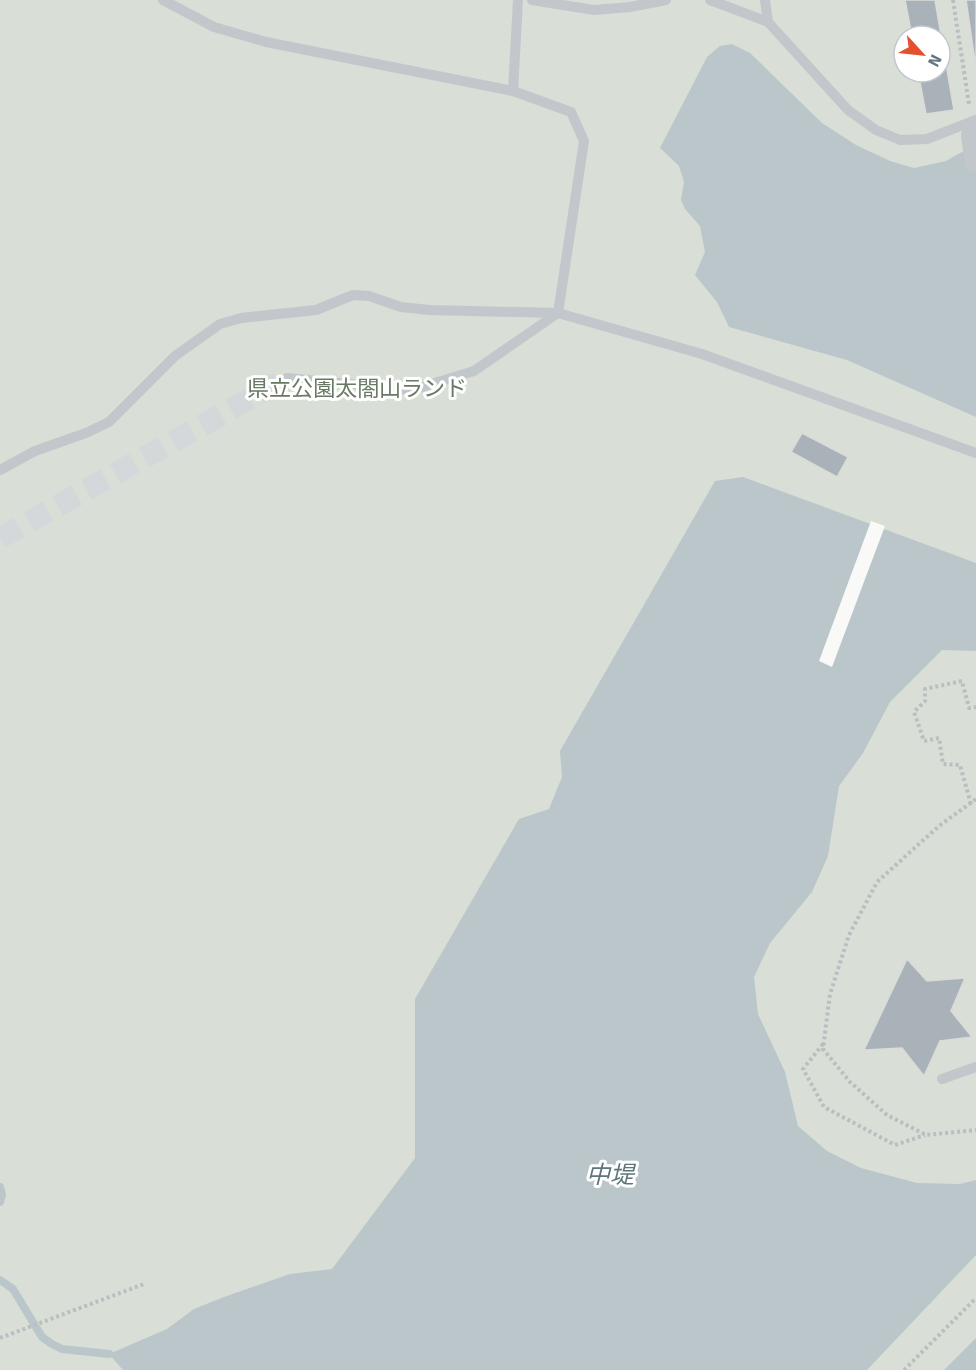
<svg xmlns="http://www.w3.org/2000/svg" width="976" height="1370" viewBox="0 0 976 1370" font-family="Signika,'Noto Sans JP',sans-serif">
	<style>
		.green { fill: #d9ded6; fill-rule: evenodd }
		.water { fill: #bac6ca }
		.pier { fill: #f9f9f7 }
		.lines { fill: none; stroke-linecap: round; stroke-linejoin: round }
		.stream { stroke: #bac6ca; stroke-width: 8 }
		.building { fill: #a9b2b8; stroke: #dbdbd9; stroke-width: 1.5 }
		.minor-tunnel { stroke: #d4d8da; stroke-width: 22; stroke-dasharray: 22 11; stroke-linecap: butt }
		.path { stroke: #babec1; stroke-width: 4; stroke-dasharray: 3 3; stroke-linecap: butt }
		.service { stroke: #c2c7cb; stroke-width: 10 }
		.minor { stroke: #c2c7cb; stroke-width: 22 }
		.labels { text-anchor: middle; stroke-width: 6; stroke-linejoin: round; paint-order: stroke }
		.park-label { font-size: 22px; fill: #687a63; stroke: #fff }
		.water-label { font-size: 24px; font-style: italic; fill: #5f767c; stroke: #fff }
	</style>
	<rect width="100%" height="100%" fill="#f9f9f7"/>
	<path class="green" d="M0 0H976V1370H0ZM904 36H940V72H904Z"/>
	<g class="water">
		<path d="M732 44 750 53 822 123 856 145 890 161 914 168 946 161 976 144V417L847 360 729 327 717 302 695 275 705 252 700 226 685 209 681 200 684 182 679 166 660 148 707 57 720 46Z"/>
		<path d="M743 477 976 563V651L942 650 890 702 863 753 839 786 828 856 812 892 770 943 754 977 758 1014 785 1072 798 1126 827 1151 861 1168 917 1183 960 1184 976 1180V1255L867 1370H123L109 1354 167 1329 194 1309 224 1297 290 1274 332 1269 415 1158V999L519 819 549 809 562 777 560 751 715 481Z"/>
		<path d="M976 1338V1370H944Z"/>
	</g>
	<path class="pier" d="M871 521 885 526 832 667 819 661Z"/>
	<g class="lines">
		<g class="stream">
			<path d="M0 1187 2 1195 0 1202"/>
			<path d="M0 1280 13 1289 42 1337 52 1344 62 1349 109 1354"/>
		</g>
	</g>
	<g class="building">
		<path d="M905 0H935L954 110 926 114 918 72H940V36H912Z"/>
		<path d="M966 0H976V68Z"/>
		<path d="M802 433 848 457 837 477 791 452Z"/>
		<path d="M907 959 927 981 965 978 951 1011 972 1037 940 1041 924 1076 902 1048 864 1050Z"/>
	</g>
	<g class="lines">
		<path class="minor-tunnel" d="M0 538 287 378"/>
		<g class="path">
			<path d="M953 0 969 104"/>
			<path d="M976 799 939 826 877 882 849 935 830 994 823 1049 850 1082 887 1115 926 1135 976 1130"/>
			<path d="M971 804 960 765 943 764 939 738 924 741 914 712 925 701V689L962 681 969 708 976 707"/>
			<path d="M823 1044 803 1069 824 1107 895 1145 925 1135"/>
			<path d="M0 1338 144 1284"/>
			<path d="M904 1370 976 1298"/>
		</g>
		<g class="service">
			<path d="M163 0 214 27 266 42 513 91"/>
			<path d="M532 0 594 10 630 7 666 0"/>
			<path d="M710 0 768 22"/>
			<path d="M765 0 768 22 848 110 876 130 900 140 927 139 976 120"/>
			<path d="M287 378 412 390 474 371 558 313 584 141 571 112 513 91 518 0"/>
			<path d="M0 470 35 451 86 433 109 422 175 356 220 324 241 318 316 310 353 295 369 296 401 307 429 310 558 313 702 354 976 453"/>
			<path d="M942 1079 976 1067"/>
		</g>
		<path class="minor" d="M972 136 976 162"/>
	</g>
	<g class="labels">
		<g class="park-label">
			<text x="357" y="396">県立公園太閤山ランド</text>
		</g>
		<g class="water-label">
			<text x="610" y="1183">中堤</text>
		</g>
	</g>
	<g transform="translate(922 54) rotate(117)"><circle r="28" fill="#ffffff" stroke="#c1c8cd" stroke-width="1.5"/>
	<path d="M0-4.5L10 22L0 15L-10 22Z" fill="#e44f2c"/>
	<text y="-9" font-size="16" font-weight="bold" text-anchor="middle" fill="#647682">N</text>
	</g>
</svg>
